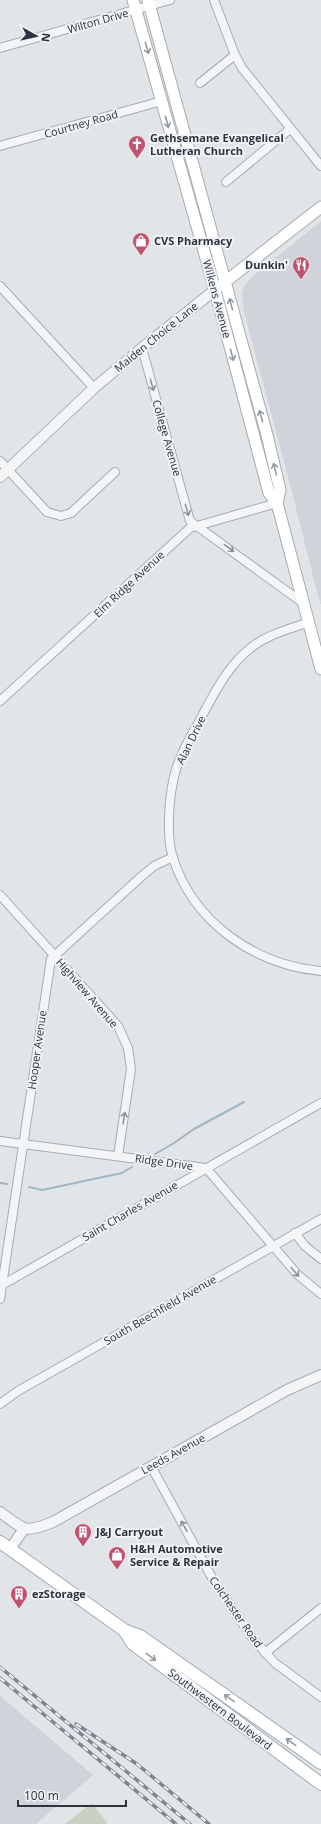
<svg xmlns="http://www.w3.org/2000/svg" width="321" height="1824" viewBox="0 0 321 1824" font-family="'Open Sans',sans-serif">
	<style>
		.built { fill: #d0d4da }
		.green { fill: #c8d1c3 }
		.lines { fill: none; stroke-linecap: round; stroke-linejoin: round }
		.stream { stroke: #a0b6c5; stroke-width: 2 }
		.minor-casing { stroke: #a7acb2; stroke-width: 10 }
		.tertiary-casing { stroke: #a7acb2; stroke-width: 12 }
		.secondary-casing { stroke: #a7acb2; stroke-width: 13 }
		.primary-casing { stroke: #a2abb3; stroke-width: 14 }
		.minor { stroke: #f4f5f7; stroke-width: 8 }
		.tertiary { stroke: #f4f5f7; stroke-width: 10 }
		.secondary { stroke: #fff; stroke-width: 11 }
		.primary { stroke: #fff; stroke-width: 12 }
		.rail-casing { stroke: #7c8690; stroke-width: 3.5 }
		.rail { stroke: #f1f3f6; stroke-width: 2; stroke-dasharray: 6; stroke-linecap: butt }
		.oneway { stroke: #959a9e }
		.oneway2 { stroke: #90949a }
		.labels { text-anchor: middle; stroke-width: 4; stroke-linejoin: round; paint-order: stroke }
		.street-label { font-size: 11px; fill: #2b343e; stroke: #f1f3f6 }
		.poi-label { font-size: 11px; font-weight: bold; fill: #2b343e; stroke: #f1f3f6; text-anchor: start }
	</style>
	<rect width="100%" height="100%" fill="#e1e5e8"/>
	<g class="built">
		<path d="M321 221V604H320L290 484 243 308 242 295 244 286 254 275Z"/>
		<path d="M0 1696 93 1775 36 1824H0Z"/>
	</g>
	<path class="green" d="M92 1803 108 1824H65Z"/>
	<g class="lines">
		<g class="stream">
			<path d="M155 1154 174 1143 194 1129 244 1102"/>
			<path d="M0 1183 7 1184"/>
			<path d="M29 1187 42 1190 122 1173 132 1167"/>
		</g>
		<g class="minor-casing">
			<g id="minor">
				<path d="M214 0 235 55 242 68 321 166"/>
				<path d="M0 48 170 0"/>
				<path d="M200 83 235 55"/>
				<path d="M0 146 162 101"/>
				<path d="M226 182 290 129"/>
				<path d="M0 286 94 388"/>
				<path d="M142 348 190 521 303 603"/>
				<path d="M0 461 47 512 61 516 71 513 115 472"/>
				<path d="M309 622C290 629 269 634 253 646 229 664 216 690 202 716 192 735 179 755 174 777 169 798 166 837 173 858 194 923 255 965 321 971"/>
				<path d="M0 701 190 528 277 503"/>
				<path d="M0 895 118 1026 128 1048 131 1069 118 1156"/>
				<path d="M0 1141 206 1168 298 1275 321 1294"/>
				<path d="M295 1233 305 1246 321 1259"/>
				<path d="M2 1285 321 1103"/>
				<path d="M0 1299 51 959 143 875 154 866 173 857"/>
				<path d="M0 1404 18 1391 321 1219"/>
				<path d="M151 1466 216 1585 254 1640 275 1663 321 1697"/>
				<path d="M265 1653 321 1608"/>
			</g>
		</g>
		<g class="tertiary-casing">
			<g id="tertiary">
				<path d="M0 477 94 388 142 348 225 282"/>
				<path d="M0 1512C25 1530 23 1534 53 1522L287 1390 321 1375"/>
				<path d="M10 1549 24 1529"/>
			</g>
		</g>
		<g class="secondary-casing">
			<g id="secondary">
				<path d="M133 0 215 290 269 493 277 503 321 669"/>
				<path d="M148 0 267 435 280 490 277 503"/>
				<path d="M225 282 321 207"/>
			</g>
		</g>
		<g class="primary-casing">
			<g id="primary">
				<path d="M0 1542 124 1630 140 1636 321 1763"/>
				<path d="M124 1630 133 1644 321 1784"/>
			</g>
		</g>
		<use href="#minor" class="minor"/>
		<use href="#tertiary" class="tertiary"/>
		<use href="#secondary" class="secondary"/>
		<use href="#primary" class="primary"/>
		<g class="rail-casing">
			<g id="rail">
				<path d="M0 1667 190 1824"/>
				<path d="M0 1678 176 1824"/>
				<path d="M76 1724 137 1764 209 1824"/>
			</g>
		</g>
		<use href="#rail" class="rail"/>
	</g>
	<defs><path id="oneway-shaft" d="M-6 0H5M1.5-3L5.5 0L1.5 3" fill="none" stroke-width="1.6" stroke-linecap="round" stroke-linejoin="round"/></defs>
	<g class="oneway">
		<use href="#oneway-shaft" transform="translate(147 48) rotate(74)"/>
		<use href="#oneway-shaft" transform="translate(167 122) rotate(75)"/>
		<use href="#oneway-shaft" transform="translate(231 304) rotate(-105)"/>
		<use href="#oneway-shaft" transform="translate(232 355) rotate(75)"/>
		<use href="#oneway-shaft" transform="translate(261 416) rotate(-106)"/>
		<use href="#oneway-shaft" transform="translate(275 469) rotate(-104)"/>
		<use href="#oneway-shaft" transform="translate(151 1657) rotate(36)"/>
		<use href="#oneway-shaft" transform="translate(229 1698) rotate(-145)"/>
		<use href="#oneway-shaft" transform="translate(291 1742) rotate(-144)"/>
	</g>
	<g class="oneway2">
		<use href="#oneway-shaft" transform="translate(152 385) rotate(74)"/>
		<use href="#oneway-shaft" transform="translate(187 510) rotate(74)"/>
		<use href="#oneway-shaft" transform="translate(229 548) rotate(36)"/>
		<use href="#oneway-shaft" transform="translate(124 1118) rotate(-81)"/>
		<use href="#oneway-shaft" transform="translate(295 1272) rotate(49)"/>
		<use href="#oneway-shaft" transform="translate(184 1526) rotate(-119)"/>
	</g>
	<defs>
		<g id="church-pin" transform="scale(0.9)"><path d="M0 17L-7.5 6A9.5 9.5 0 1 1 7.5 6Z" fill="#c15370" stroke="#f1f3f6"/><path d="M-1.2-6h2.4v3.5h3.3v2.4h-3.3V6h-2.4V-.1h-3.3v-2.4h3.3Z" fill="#fff"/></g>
		<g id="shop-pin" transform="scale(0.9)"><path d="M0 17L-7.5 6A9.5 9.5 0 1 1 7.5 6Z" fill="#c15370" stroke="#f1f3f6"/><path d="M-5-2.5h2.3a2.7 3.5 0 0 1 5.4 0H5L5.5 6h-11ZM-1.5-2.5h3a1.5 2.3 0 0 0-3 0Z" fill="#fff"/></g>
		<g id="restaurant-pin" transform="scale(0.9)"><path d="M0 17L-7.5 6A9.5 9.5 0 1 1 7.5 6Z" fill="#c15370" stroke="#f1f3f6"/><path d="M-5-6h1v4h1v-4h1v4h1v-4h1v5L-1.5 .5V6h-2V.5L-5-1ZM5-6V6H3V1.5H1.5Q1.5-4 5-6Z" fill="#fff"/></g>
		<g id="building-pin" transform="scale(0.9)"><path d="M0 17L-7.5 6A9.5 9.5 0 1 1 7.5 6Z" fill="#c15370" stroke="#f1f3f6"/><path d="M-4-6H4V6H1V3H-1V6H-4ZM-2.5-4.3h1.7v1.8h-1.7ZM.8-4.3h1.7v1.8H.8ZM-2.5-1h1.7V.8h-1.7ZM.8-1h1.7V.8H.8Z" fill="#fff"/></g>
	</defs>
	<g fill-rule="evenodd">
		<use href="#church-pin" x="137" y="144"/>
		<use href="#shop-pin" x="141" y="241"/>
		<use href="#restaurant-pin" x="301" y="265"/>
		<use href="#building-pin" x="83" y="1532"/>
		<use href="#shop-pin" x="117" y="1555"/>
		<use href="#building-pin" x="19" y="1594"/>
	</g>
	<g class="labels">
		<g class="street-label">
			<text transform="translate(98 21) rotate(-16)" y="4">Wilton Drive</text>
			<text transform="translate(81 124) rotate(-16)" y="4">Courtney Road</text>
			<text transform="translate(217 299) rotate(75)" y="4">Wilkens Avenue</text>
			<text transform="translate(156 337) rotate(-39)" y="4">Maiden Choice Lane</text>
			<text transform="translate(167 438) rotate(74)" y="4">College Avenue</text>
			<text transform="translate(129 584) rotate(-43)" y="4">Elm Ridge Avenue</text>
			<text transform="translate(191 740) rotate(-64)" y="4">Alan Drive</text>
			<text transform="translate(87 993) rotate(49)" y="4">Highview Avenue</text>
			<text transform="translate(37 1050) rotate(-82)" y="4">Hooper Avenue</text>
			<text transform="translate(164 1162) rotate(8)" y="4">Ridge Drive</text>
			<text transform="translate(130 1211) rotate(-30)" y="4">Saint Charles Avenue</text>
			<text transform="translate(160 1310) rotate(-30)" y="4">South Beechfield Avenue</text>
			<text transform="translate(173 1454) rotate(-29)" y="4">Leeds Avenue</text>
			<text transform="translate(236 1612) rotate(55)" y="4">Colchester Road</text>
			<text transform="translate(220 1709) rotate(37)" y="4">Southwestern Boulevard</text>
		</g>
		<g class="poi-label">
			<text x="150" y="142">Gethsemane Evangelical<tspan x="150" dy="13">Lutheran Church</tspan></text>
			<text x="154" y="245">CVS Pharmacy</text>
			<text x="288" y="269" text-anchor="end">Dunkin'</text>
			<text x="96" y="1536">J&amp;J Carryout</text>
			<text x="130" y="1553">H&amp;H Automotive<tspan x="130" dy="13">Service &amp; Repair</tspan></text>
			<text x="32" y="1598">ezStorage</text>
		</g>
	</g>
	<g transform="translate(36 36) rotate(98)" stroke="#f1f3f6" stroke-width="3" paint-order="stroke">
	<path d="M0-3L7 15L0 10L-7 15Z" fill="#2b343e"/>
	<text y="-6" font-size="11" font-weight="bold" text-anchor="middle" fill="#2b343e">N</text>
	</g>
	<path d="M18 1800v6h108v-6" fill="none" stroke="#2b343e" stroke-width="2"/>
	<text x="24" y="1800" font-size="12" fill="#2b343e" stroke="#f1f3f6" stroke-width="3" paint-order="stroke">100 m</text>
</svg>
